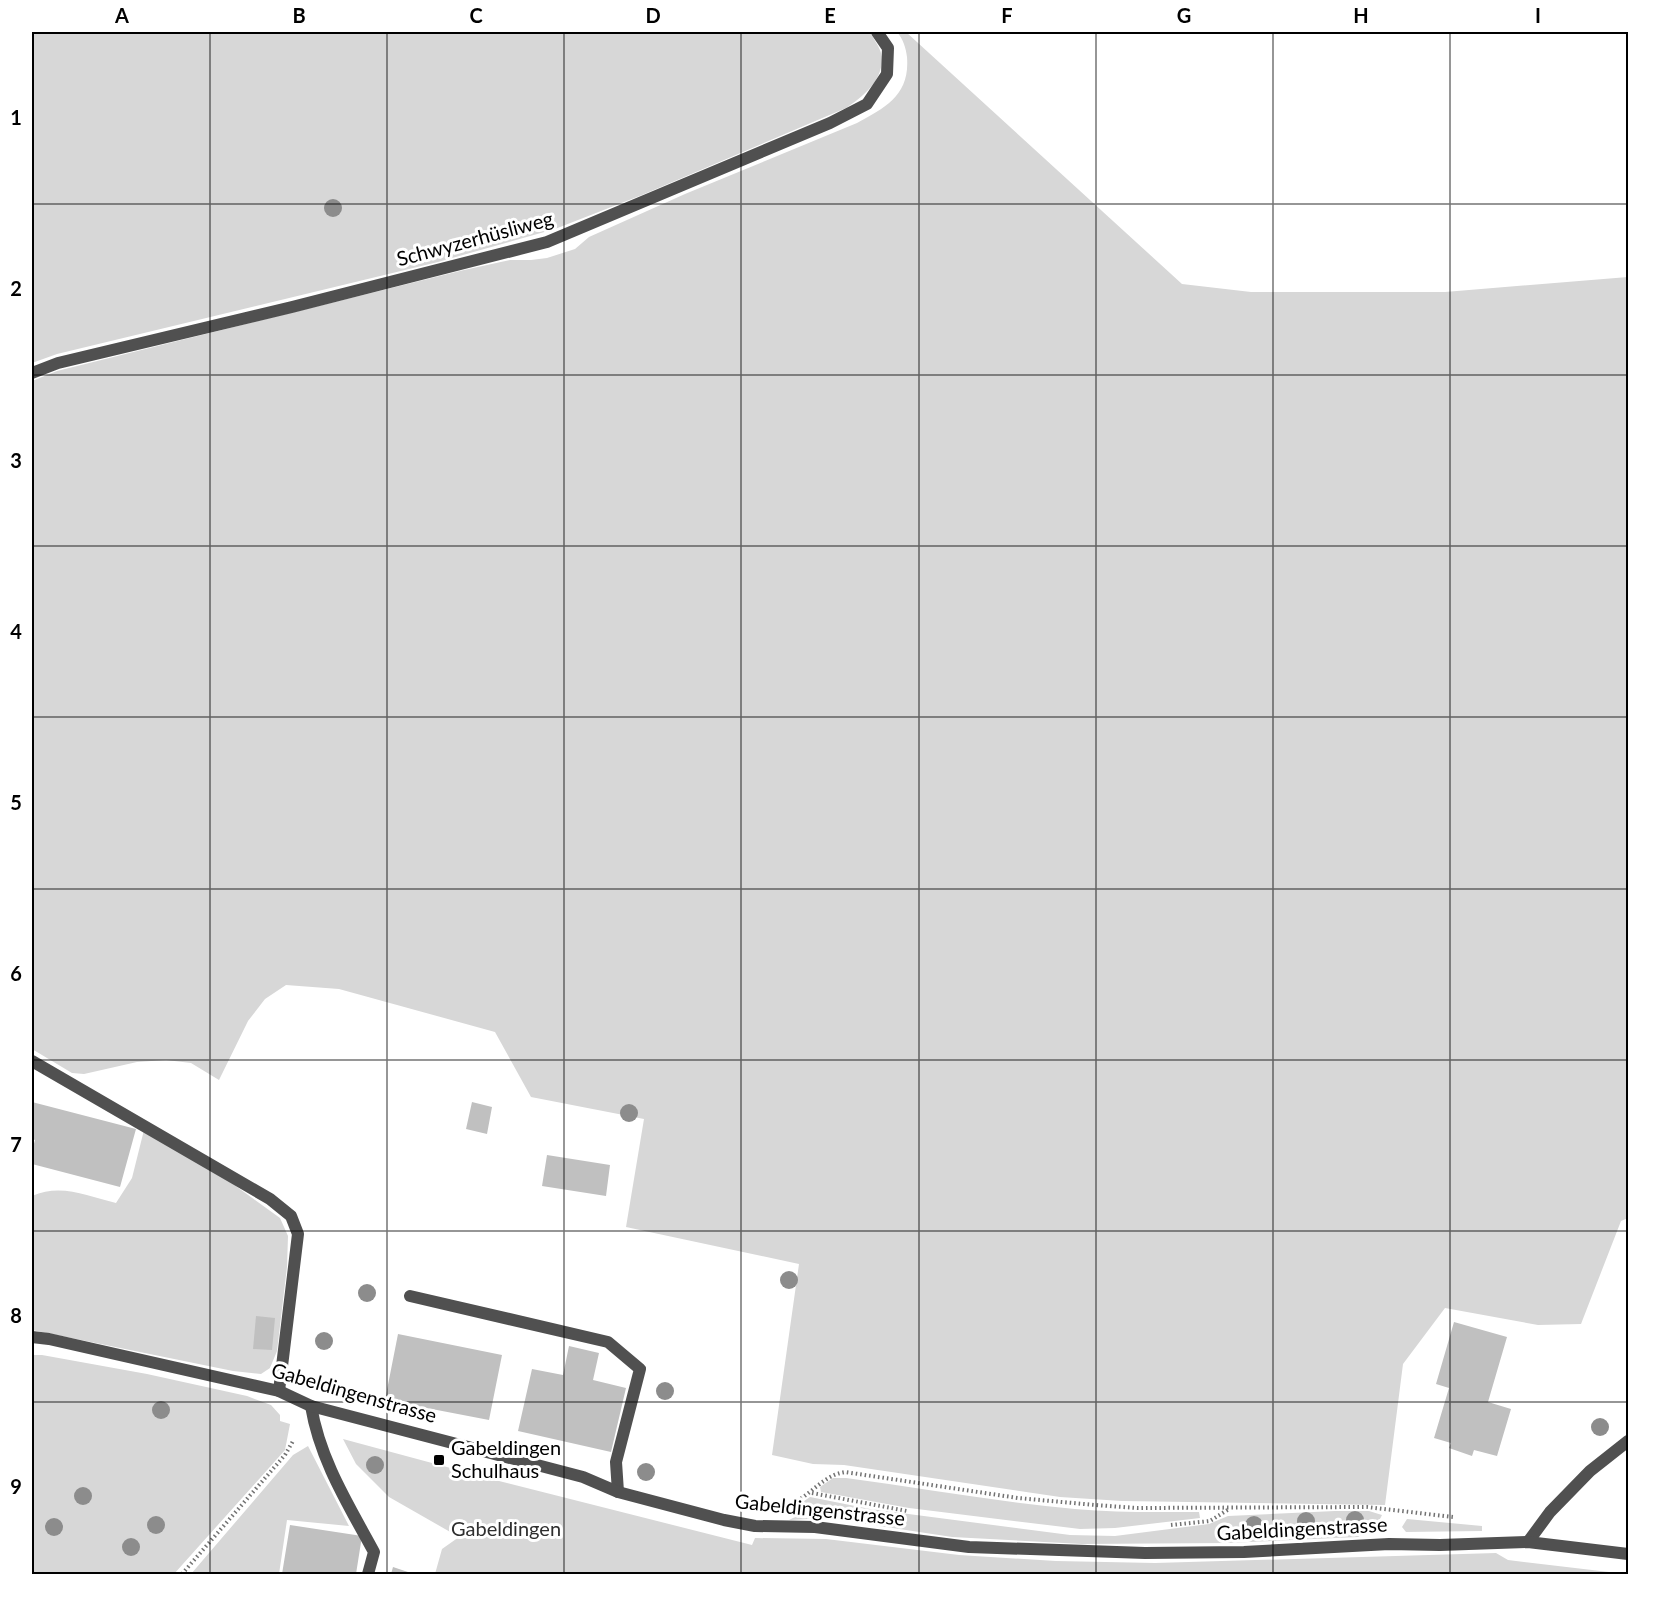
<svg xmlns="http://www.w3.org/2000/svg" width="1660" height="1606" viewBox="0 0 1660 1606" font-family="Lato,sans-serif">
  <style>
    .green { fill: #d7d7d7 }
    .building { fill: #c0c0c0 }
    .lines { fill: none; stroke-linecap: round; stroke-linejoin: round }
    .path { stroke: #727272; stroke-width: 4; stroke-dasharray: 1.5 3; stroke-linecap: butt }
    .lane { stroke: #505050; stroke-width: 12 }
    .street { stroke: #505050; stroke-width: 12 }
    .tree { fill: #8c8c8c }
    .grid { fill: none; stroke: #000; stroke-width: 1.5; stroke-opacity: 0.55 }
    .poi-dot { fill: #000; stroke: #fff; stroke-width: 2 }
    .labels { text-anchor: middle; stroke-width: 6; stroke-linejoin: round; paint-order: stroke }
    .street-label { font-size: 20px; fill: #000; stroke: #fff }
    .poi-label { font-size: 20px; fill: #000; stroke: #fff; text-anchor: start }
    .park-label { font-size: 20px; fill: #2e2e2e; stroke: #fff }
    .neatline { fill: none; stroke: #000; stroke-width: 2 }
    .grid-label { font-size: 20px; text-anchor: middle; font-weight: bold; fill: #000 }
  </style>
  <rect width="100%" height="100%" fill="#fff"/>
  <!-- green -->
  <path class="green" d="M32,32H870C873,38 879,46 881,53C886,78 864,96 846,108L642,195L555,229L438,262L57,354L32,363Z
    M897,32H906L1182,284L1251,292H1445L1628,277V1218L1621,1221L1581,1324L1538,1325L1445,1308L1403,1364L1385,1505L1122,1501L1060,1497L844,1465L813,1464L772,1455L799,1264L626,1227L644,1119L531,1097L495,1032L339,989L286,985L265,999L248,1021L219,1080L191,1063L166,1060L137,1062L84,1074L72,1073L32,1049V381L57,371L464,270L510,260H531L547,258L575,249L589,237L685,194L857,123C886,107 910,95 907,57C906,48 903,39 897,32Z
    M144,1130L233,1184L280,1218L288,1236L287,1267L277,1351L270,1368L261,1374L233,1371L32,1330V1196C61,1183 87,1196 116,1203L132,1178Z
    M32,1355H42L147,1374L247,1396L271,1405L280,1415V1421L290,1424L285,1450L174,1574H32Z
    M343,1439L495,1480L752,1545L755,1538L826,1539L959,1555L1056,1561L1155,1563L1496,1553L1508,1560L1626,1574H435L442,1549L459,1537L389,1497L356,1464Z
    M308,1446L349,1526L287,1520L279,1574H191L293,1455Z
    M833,1478H846C922,1488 998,1502 1075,1509C1116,1513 1158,1512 1199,1512L1200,1518L1115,1528L1080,1529L909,1508L821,1492L820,1487Z
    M810,1497L870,1509L1070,1535L1115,1536L1209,1524L1228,1516L1335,1511H1369L1382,1515L1377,1525L1358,1537L1227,1543L1082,1544L952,1537L827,1518L789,1520L799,1515L788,1512Z
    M1407,1519L1482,1526V1531L1406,1532L1402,1527Z"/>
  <!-- building -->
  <path class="building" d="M32,1102L136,1129L120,1187L32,1164V1151L35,1140L32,1139Z
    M472,1102L492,1107L487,1134L466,1129Z
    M547,1155L610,1165L606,1196L542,1186Z
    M256,1316L275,1318L272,1350L253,1349Z
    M1454,1322L1507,1337L1488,1402L1511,1409L1497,1456L1474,1450L1472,1456L1449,1448L1451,1443L1434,1438L1449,1388L1436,1384Z
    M398,1334L502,1355L489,1420L385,1400Z
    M569,1346L599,1353L593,1380L626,1388L611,1452L518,1431L532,1369L563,1375Z
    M290,1525L362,1536L356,1574H282Z
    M393,1567L414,1574H391Z"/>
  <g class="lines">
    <!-- path -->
    <path class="path" d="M812,1493L907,1511
      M797,1501C814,1491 825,1475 845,1472L1018,1498L1095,1505L1137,1508L1367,1507L1453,1517
      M1171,1525L1210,1521L1229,1509
      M182,1574L285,1455L293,1441"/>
    <!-- lane -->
    <path class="lane" d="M32,1061L270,1199L291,1216L298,1234L279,1391
      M410,1296L608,1342L640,1369L616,1462L618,1492
      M311,1406C320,1460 348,1504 374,1552L368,1574
      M1528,1542L1550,1512L1590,1471L1628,1441"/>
    <!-- street -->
    <path class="street" d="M32,373L58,363L292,307L547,242L830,123L867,104L887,74L888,48L877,32
      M32,1337L49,1339L279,1391L311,1406L583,1477L618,1492L724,1520L755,1526L815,1527L969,1547L1145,1553L1244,1552L1389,1544L1440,1545L1528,1542L1628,1554"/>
  </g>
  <!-- trees -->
  <g class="tree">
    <circle cx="333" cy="208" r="9"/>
    <circle cx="629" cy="1113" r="9"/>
    <circle cx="789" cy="1280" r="9"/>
    <circle cx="367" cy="1293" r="9"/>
    <circle cx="324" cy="1341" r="9"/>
    <circle cx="665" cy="1391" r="9"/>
    <circle cx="161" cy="1410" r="9"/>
    <circle cx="1600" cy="1427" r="9"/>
    <circle cx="375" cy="1465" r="9"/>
    <circle cx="646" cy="1472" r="9"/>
    <circle cx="83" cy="1496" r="9"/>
    <circle cx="1355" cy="1520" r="9"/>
    <circle cx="1306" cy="1521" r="9"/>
    <circle cx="156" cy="1525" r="9"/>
    <circle cx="1254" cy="1525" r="9"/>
    <circle cx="54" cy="1527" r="9"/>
    <circle cx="131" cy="1547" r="9"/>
  </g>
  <!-- grid -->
  <path class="grid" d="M210,32V1574M387,32V1574M564,32V1574M741,32V1574M919,32V1574M1096,32V1574M1273,32V1574M1450,32V1574M32,204H1628M32,375H1628M32,546H1628M32,717H1628M32,889H1628M32,1060H1628M32,1231H1628M32,1402H1628"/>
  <!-- markers -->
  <rect class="poi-dot" x="433" y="1454" width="12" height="12" rx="3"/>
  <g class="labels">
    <!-- street labels -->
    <g class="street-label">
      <text transform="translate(475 239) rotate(-15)" y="7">Schwyzerhüsliweg</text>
      <text transform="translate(354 1393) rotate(16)" y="7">Gabeldingenstrasse</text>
      <text transform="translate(820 1510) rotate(6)" y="7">Gabeldingenstrasse</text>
      <text transform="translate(1302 1529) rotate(-3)" y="7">Gabeldingenstrasse</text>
    </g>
    <!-- poi labels -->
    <g class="poi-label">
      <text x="451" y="1455">Gabeldingen<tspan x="451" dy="23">Schulhaus</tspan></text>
    </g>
    <!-- park labels -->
    <g class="park-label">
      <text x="506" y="1536">Gabeldingen</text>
    </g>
  </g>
  <!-- border -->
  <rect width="1660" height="1606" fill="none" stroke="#ffffff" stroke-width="66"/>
  <rect x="33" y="33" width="1594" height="1540" class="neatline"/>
  <g class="grid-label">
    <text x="122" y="23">A</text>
    <text x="299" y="23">B</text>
    <text x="476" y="23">C</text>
    <text x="653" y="23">D</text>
    <text x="830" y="23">E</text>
    <text x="1007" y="23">F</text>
    <text x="1184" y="23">G</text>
    <text x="1361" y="23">H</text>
    <text x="1538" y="23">I</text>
    <text x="16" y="125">1</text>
    <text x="16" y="296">2</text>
    <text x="16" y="468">3</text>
    <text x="16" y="639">4</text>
    <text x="16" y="810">5</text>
    <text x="16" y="981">6</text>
    <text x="16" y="1152">7</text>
    <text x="16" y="1323">8</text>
    <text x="16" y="1494">9</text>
  </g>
</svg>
